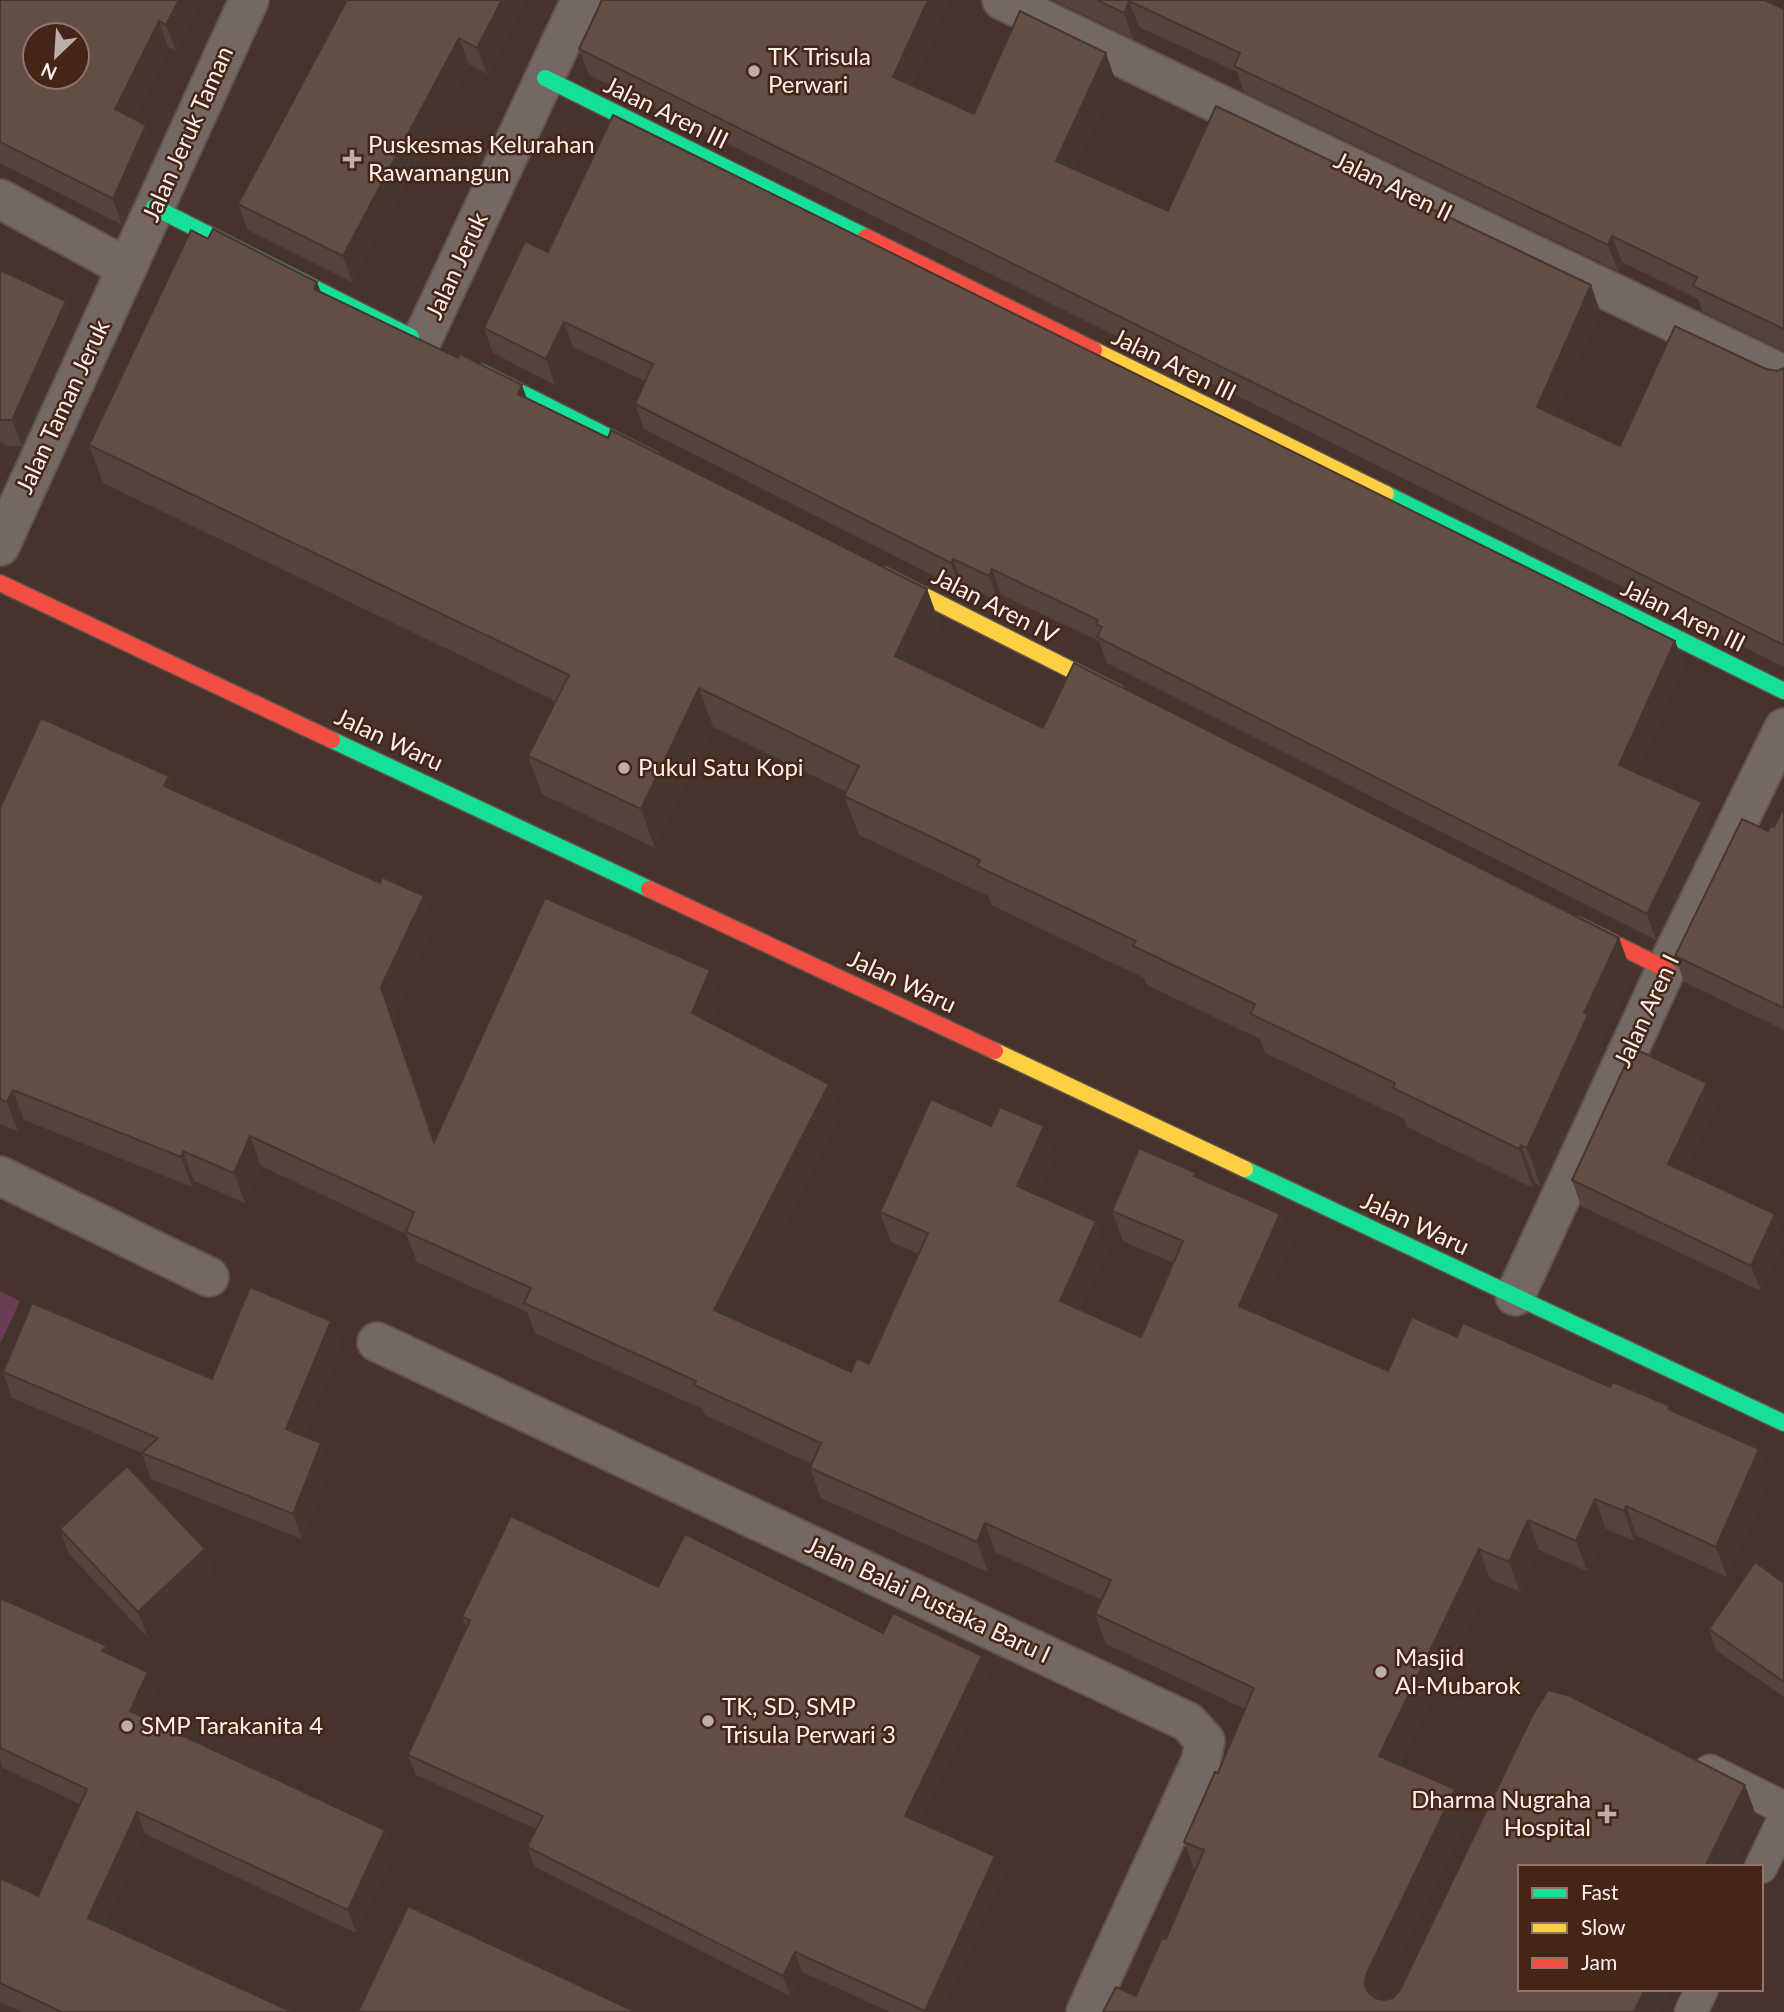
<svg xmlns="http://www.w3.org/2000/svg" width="1784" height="2012" viewBox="0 0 1784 2012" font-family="Lato,sans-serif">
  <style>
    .green { fill: #693e55 }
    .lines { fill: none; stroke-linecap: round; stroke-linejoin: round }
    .lane-casing { stroke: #60534c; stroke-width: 35 }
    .street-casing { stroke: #60534c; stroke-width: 42 }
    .fast-casing { stroke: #60534c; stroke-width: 19 }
    .slow-casing { stroke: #60534c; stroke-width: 19 }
    .jam-casing { stroke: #60534c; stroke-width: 19 }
    .lane { stroke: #756862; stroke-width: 32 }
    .street { stroke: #756862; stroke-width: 38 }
    .fast { stroke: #16e098; stroke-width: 16 }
    .slow { stroke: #ffcf43; stroke-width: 16 }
    .jam { stroke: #f24e42; stroke-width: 16 }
    .wall { fill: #54433b }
    .shaded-wall { fill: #453730 }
    .building { fill: #624e45; stroke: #453730; stroke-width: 2; fill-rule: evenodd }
    .poi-dot { fill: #bcaea8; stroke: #442518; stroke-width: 2.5 }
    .labels { text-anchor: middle; stroke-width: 5; stroke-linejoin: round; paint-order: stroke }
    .poi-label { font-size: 24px; fill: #fcf0ea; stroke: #442518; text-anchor: start }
    .street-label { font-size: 24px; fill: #fcf0ea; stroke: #442518 }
  </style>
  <rect width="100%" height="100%" fill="#46342c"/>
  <!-- green -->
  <path class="green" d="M0,1291L20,1301L0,1344Z"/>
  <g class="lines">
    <defs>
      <path id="lane" d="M1710,1771L1784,1808
        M1761,1867L1784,1819
        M1691,2012L1702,1989"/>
      <path id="street" d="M1002,0L1784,375
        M0,199L127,268
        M421,342L581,0
        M0,546L249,0
        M0,1176L209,1277
        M1515,1296L1666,969L1784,728
        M377,1342L1188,1722L1205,1741L1201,1761L1086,2012"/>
      <path id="fast" d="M545,78L866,237
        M154,207L411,337
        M480,372L654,460
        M1386,494L1784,691
        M332,740L649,889
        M1245,1169L1784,1423"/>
      <path id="slow" d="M1094,350L1386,494
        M883,575L1117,693
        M995,1051L1245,1169"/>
      <path id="jam" d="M866,237L1094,350
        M0,583L332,740
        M649,889L995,1051
        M1577,925L1666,969"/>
    </defs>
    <!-- lane casing -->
    <use href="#lane" class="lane-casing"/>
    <!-- street casing -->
    <use href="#street" class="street-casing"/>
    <!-- fast casing -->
    <use href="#fast" class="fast-casing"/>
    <!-- slow casing -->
    <use href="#slow" class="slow-casing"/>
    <!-- jam casing -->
    <use href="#jam" class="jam-casing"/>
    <!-- lane -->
    <use href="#lane" class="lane"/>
    <!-- street -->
    <use href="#street" class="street"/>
    <!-- fast -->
    <use href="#fast" class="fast"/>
    <!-- slow -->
    <use href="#slow" class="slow"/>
    <!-- jam -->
    <use href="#jam" class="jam"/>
  </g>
  <!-- wall -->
  <path class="wall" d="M0,0H202L176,51L168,47L133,118L156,151L122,225L0,163Z
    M347,0H525L487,74L469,64L352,282L248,230L238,204Z
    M602,0H950L911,85L974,114L1115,79L1074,169L1168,211L1600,311L1554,415L1620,446L1766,369L1777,371L1784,368V667L589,75L579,49Z
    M1053,0H1764L1784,9V351L1703,312L1698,299L1622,262L1618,271L1244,92L1237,72L1139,27L1133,39Z
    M548,252L1675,641L1684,666L1636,773L1711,827L1656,940L1107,663L1099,641L1001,595L998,601L962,584L960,589L644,429L635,404L645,381L573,347L555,385L493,353L484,328Z
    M0,270L76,327L22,446H8L0,442Z
    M321,293L527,399L927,589L941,628L921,669L1043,728L1619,938L1633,977L1600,1047L1603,1054L1541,1187L1535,1183L1533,1188L1407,1127L1404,1119L1265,1053L1260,1039L1147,985L1144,978L991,905L988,896L859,835L844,796L846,792L713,727L655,848L542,794L528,756L555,701L103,483L89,445Z
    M169,776L174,791L434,926L392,1017L434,1141L721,1000L711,1023L829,1084L840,1114L735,1320L851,1372L869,1364L918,1254L891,1242L880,1212L1055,1156L1037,1195L1107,1250L1080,1310L1141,1337L1173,1263L1123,1241L1112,1211L1198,1177L1280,1214L1291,1244L1259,1315L1388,1371L1457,1337L1610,1387L1671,1411L1770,1479L1727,1577L1637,1536L1634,1541L1606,1529L1587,1571L1539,1550L1520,1592L1490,1579L1400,1765L1466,1819L1380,1999L1384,2000L1393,1998L1756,1815L1660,2012H1103L1136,1996L1166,1939L1195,1872L1184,1842L1218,1773L1245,1709L1106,1644L1095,1614L1102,1600L996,1553L988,1572L821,1498L810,1468L812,1464L705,1415L702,1409L535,1333L527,1312L417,1262L406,1234L261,1166L245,1203L194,1181L192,1187L24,1120L18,1132L0,1124V808Z
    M1784,807V1030L1684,982L1675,956L1768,831L1774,827Z
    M1707,1083L1716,1109L1685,1172L1775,1214L1784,1238V1241L1761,1291L1581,1206L1572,1180Z
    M331,1321L341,1347L303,1436L330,1468L302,1539L151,1479L142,1453L12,1398L3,1372L212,1379Z
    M60,1529L205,1549L214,1575L148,1638L69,1554Z
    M1784,1583V1697L1716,1650L1709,1629Z
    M658,1587L883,1633L989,1676L919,1822L995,1856L1002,1876L941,2012H890L802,1972L790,1996L535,1867L527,1847L536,1829L416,1775L408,1755L466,1628L462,1617Z
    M0,1598L107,1646L110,1655L148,1672L156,1695L145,1718L394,1852L356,1933L145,1834L103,1925L292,2012H22L0,2002V1878L38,1896L80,1804L3,1768L0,1776Z"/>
  <!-- shaded-wall -->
  <path class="shaded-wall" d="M179,0H202L176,51L166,25Z
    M502,0H525L487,74L477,48Z
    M928,0H950L903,103L893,77Z
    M1129,1L1139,27L1133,39L1124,13Z
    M159,21L168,47L124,135L115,109Z
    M459,38L469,64L352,282L343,256Z
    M1106,53L1115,79L1066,187L1056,161Z
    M146,125L156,151L122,225L113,199Z
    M1612,236L1622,262L1618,271L1608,245Z
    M317,282L332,321L314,289Z
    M1591,285L1600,311L1546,433L1537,407Z
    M66,301L76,327L22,446L12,420Z
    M564,322L573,347L555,385L546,359Z
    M522,385L536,424L518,394Z
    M953,559L962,584L960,589L951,563Z
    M992,569L1001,595L998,601L989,576Z
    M927,589L941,628L909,695L895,656Z
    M1675,641L1684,666L1628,790L1619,765Z
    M699,688L713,727L655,848L641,809Z
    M169,776L179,806L164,786Z
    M1702,802L1711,827L1656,940L1647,914Z
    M424,896L434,926L392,1017L445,1172L381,987Z
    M1619,938L1633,977L1600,1047L1603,1054L1541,1187L1527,1148L1584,1013Z
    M710,970L721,1000L703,1043L692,1013Z
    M1707,1083L1716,1109L1677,1190L1668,1164Z
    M829,1084L840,1114L725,1340L714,1310Z
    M13,1090L24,1120L18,1132L7,1102Z
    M1044,1126L1055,1156L1028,1216L1017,1186Z
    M250,1136L261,1166L245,1203L234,1173Z
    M1521,1145L1535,1183L1533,1188L1519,1149Z
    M183,1151L194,1181L192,1187L181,1157Z
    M1280,1214L1291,1244L1250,1336L1239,1306Z
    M1775,1214L1784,1238V1241L1761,1291L1751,1266Z
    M1096,1221L1107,1250L1071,1331L1060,1301Z
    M331,1321L341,1347L295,1455L286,1429Z
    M321,1443L330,1468L302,1539L293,1514Z
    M1759,1449L1770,1479L1727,1577L1716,1547Z
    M1595,1499L1606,1529L1587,1571L1576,1541Z
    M1626,1506L1637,1536L1634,1541L1624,1511Z
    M1528,1520L1539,1550L1520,1592L1509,1562Z
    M985,1523L996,1553L988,1572L977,1542Z
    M205,1549L214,1575L148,1638L138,1612Z
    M1479,1549L1490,1579L1390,1786L1379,1756Z
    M107,1646L115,1668L102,1651Z
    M982,1656L989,1676L913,1836L905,1816Z
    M148,1672L156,1695L138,1733L130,1711Z
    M0,1759L3,1768L0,1776Z
    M1745,1785L1756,1815L1731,1867H1705Z
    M1455,1789L1466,1819L1377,2005L1376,2012L1365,1984L1366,1975Z
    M137,1812L145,1834L96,1940L88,1918Z
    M385,1830L394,1852L356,1933L348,1910Z
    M995,1856L1002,1876L941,2012H925Z
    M795,1952L802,1972L790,1996L783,1976Z
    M1645,1989H1671L1660,2012H1634Z"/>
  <!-- building -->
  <path class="building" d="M0,0H179L166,25L159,21L115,109L146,125L113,199L0,142ZM35,35H77V77H35Z
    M347,0H502L477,48L459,38L343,256L238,204Z
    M602,0H928L893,77L974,114L1020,11L1106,53L1056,161L1168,211L1216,106L1591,285L1537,407L1620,446L1675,326L1766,369L1777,371L1784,368V645L579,49Z
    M1097,0H1764L1784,9V329L1693,286L1697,277L1612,236L1608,245L1234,66L1240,53L1129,1L1124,13Z
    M613,115L1675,641L1619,765L1702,802L1647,914L1097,637L1102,627L1096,624L1098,620L992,569L989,576L953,559L951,563L635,404L653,364L564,322L546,359L484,328L525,241L548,252Z
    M213,229L317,282L314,289L458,358L460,354L522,385L518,394L608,438L611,430L927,589L895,656L1043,728L1074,663L1619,938L1584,1013L1588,1015L1527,1148L1521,1145L1519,1149L1393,1088L1395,1083L1251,1014L1255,1004L1133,946L1136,941L977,866L980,860L844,796L859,766L699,688L641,809L528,756L569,675L89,445L191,230L208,239Z
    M0,270L66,301L12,420H0Z
    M41,718L169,776L164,786L380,883L382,877L424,896L381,987L434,1142L545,898L710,970L692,1013L829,1084L714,1310L851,1372L857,1358L869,1364L928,1233L880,1212L931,1099L991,1126L1000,1107L1044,1126L1017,1186L1096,1221L1060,1301L1141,1337L1183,1241L1112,1211L1139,1148L1196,1173L1194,1176L1280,1214L1239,1306L1388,1371L1412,1317L1457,1337L1463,1323L1610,1387L1613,1382L1670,1406L1668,1409L1759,1449L1716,1547L1626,1506L1624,1511L1595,1499L1576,1541L1528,1520L1509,1562L1479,1549L1379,1756L1455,1789L1366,1975L1365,1984L1368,1992L1375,1998L1384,2000L1393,1998L1400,1990L1533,1714L1548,1690L1570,1696L1745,1785L1705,1867H1520V1989H1645L1634,2012H1103L1116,1987L1136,1996L1162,1938L1166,1939L1204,1850L1184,1842L1215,1772L1218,1773L1254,1688L1095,1614L1111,1580L985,1523L977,1542L810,1468L821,1443L694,1385L696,1381L524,1303L531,1288L406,1232L414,1212L250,1136L234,1173L183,1151L181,1157L13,1090L7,1102L0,1099V808Z
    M1784,807V1008L1675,956L1742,819L1768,831L1771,826L1774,827Z
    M1633,1048L1707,1083L1668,1164L1775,1214L1751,1266L1572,1180Z
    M250,1287L331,1321L286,1429L321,1443L293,1514L142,1453L158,1438L3,1372L32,1303L212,1379Z
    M127,1466L205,1549L138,1612L60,1529Z
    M511,1516L658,1587L685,1534L883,1633L893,1613L982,1656L905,1816L995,1856L925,2011L795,1952L783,1976L527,1847L543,1816L408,1755L470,1620L462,1617Z
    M1755,1562L1784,1583V1682L1709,1629Z
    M0,1598L107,1646L102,1651L148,1672L130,1711L385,1830L348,1910L137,1812L88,1918L292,2012H62L0,1983V1878L38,1896L87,1789L0,1748Z
    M408,1906L636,2012H358Z"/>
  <!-- markers -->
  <g class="poi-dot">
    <circle cx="754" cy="71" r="7"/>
    <path d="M348.5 148.5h7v7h7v7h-7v7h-7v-7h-7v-7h7z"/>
    <circle cx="624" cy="768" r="7"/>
    <circle cx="1381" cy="1672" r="7"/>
    <circle cx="708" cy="1721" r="7"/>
    <circle cx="127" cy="1726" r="7"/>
    <path d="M1603.5 1803.5h7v7h7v7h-7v7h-7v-7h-7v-7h7z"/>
  </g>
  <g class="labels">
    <!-- poi labels -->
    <g class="poi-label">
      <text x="768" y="65">TK Trisula<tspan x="768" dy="28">Perwari</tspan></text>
      <text x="368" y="153">Puskesmas Kelurahan<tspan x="368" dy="28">Rawamangun</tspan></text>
      <text x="638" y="776">Pukul Satu Kopi</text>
      <text x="1395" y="1666">Masjid<tspan x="1395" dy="28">Al-Mubarok</tspan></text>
      <text x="722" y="1715">TK, SD, SMP<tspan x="722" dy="28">Trisula Perwari 3</tspan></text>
      <text x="141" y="1734">SMP Tarakanita 4</text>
      <text x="1591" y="1808" text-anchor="end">Dharma Nugraha<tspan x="1591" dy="28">Hospital</tspan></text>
    </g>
    <!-- street labels -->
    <g class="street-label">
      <text transform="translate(666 113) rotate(26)" y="8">Jalan Aren III</text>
      <text transform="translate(188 134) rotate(-66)" y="8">Jalan Jeruk Taman</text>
      <text transform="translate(1393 187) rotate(26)" y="8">Jalan Aren II</text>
      <text transform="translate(457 266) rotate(-65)" y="8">Jalan Jeruk</text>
      <text transform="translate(1174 365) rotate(26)" y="8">Jalan Aren III</text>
      <text transform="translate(63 407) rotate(-65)" y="8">Jalan Taman Jeruk</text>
      <text transform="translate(995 606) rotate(27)" y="8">Jalan Aren IV</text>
      <text transform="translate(1683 616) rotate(26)" y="8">Jalan Aren III</text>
      <text transform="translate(389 740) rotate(25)" y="8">Jalan Waru</text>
      <text transform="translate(902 982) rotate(25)" y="8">Jalan Waru</text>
      <text transform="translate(1647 1011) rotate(-65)" y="8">Jalan Aren I</text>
      <text transform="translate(1415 1224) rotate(25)" y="8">Jalan Waru</text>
      <text transform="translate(928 1600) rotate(25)" y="8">Jalan Balai Pustaka Baru I</text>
    </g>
  </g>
  <!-- legend -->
  <rect x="1518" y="1865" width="245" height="126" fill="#442518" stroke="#8e766c" stroke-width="2"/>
  <rect x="1532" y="1888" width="35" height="10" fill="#16e098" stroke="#8e766c" stroke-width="2"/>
  <text x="1581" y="1900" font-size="21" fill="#fcf0ea">Fast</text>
  <rect x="1532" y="1923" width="35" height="10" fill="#ffcf43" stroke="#8e766c" stroke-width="2"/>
  <text x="1581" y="1935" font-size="21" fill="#fcf0ea">Slow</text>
  <rect x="1532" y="1958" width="35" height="10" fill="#f24e42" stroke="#8e766c" stroke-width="2"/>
  <text x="1581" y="1970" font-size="21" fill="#fcf0ea">Jam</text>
  <!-- north arrow -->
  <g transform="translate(56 56) rotate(205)"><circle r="33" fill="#442518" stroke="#8e766c" stroke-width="2"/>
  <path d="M0-5L12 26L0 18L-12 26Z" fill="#bcaea8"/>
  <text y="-10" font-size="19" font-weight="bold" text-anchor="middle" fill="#fcf0ea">N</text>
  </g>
</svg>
